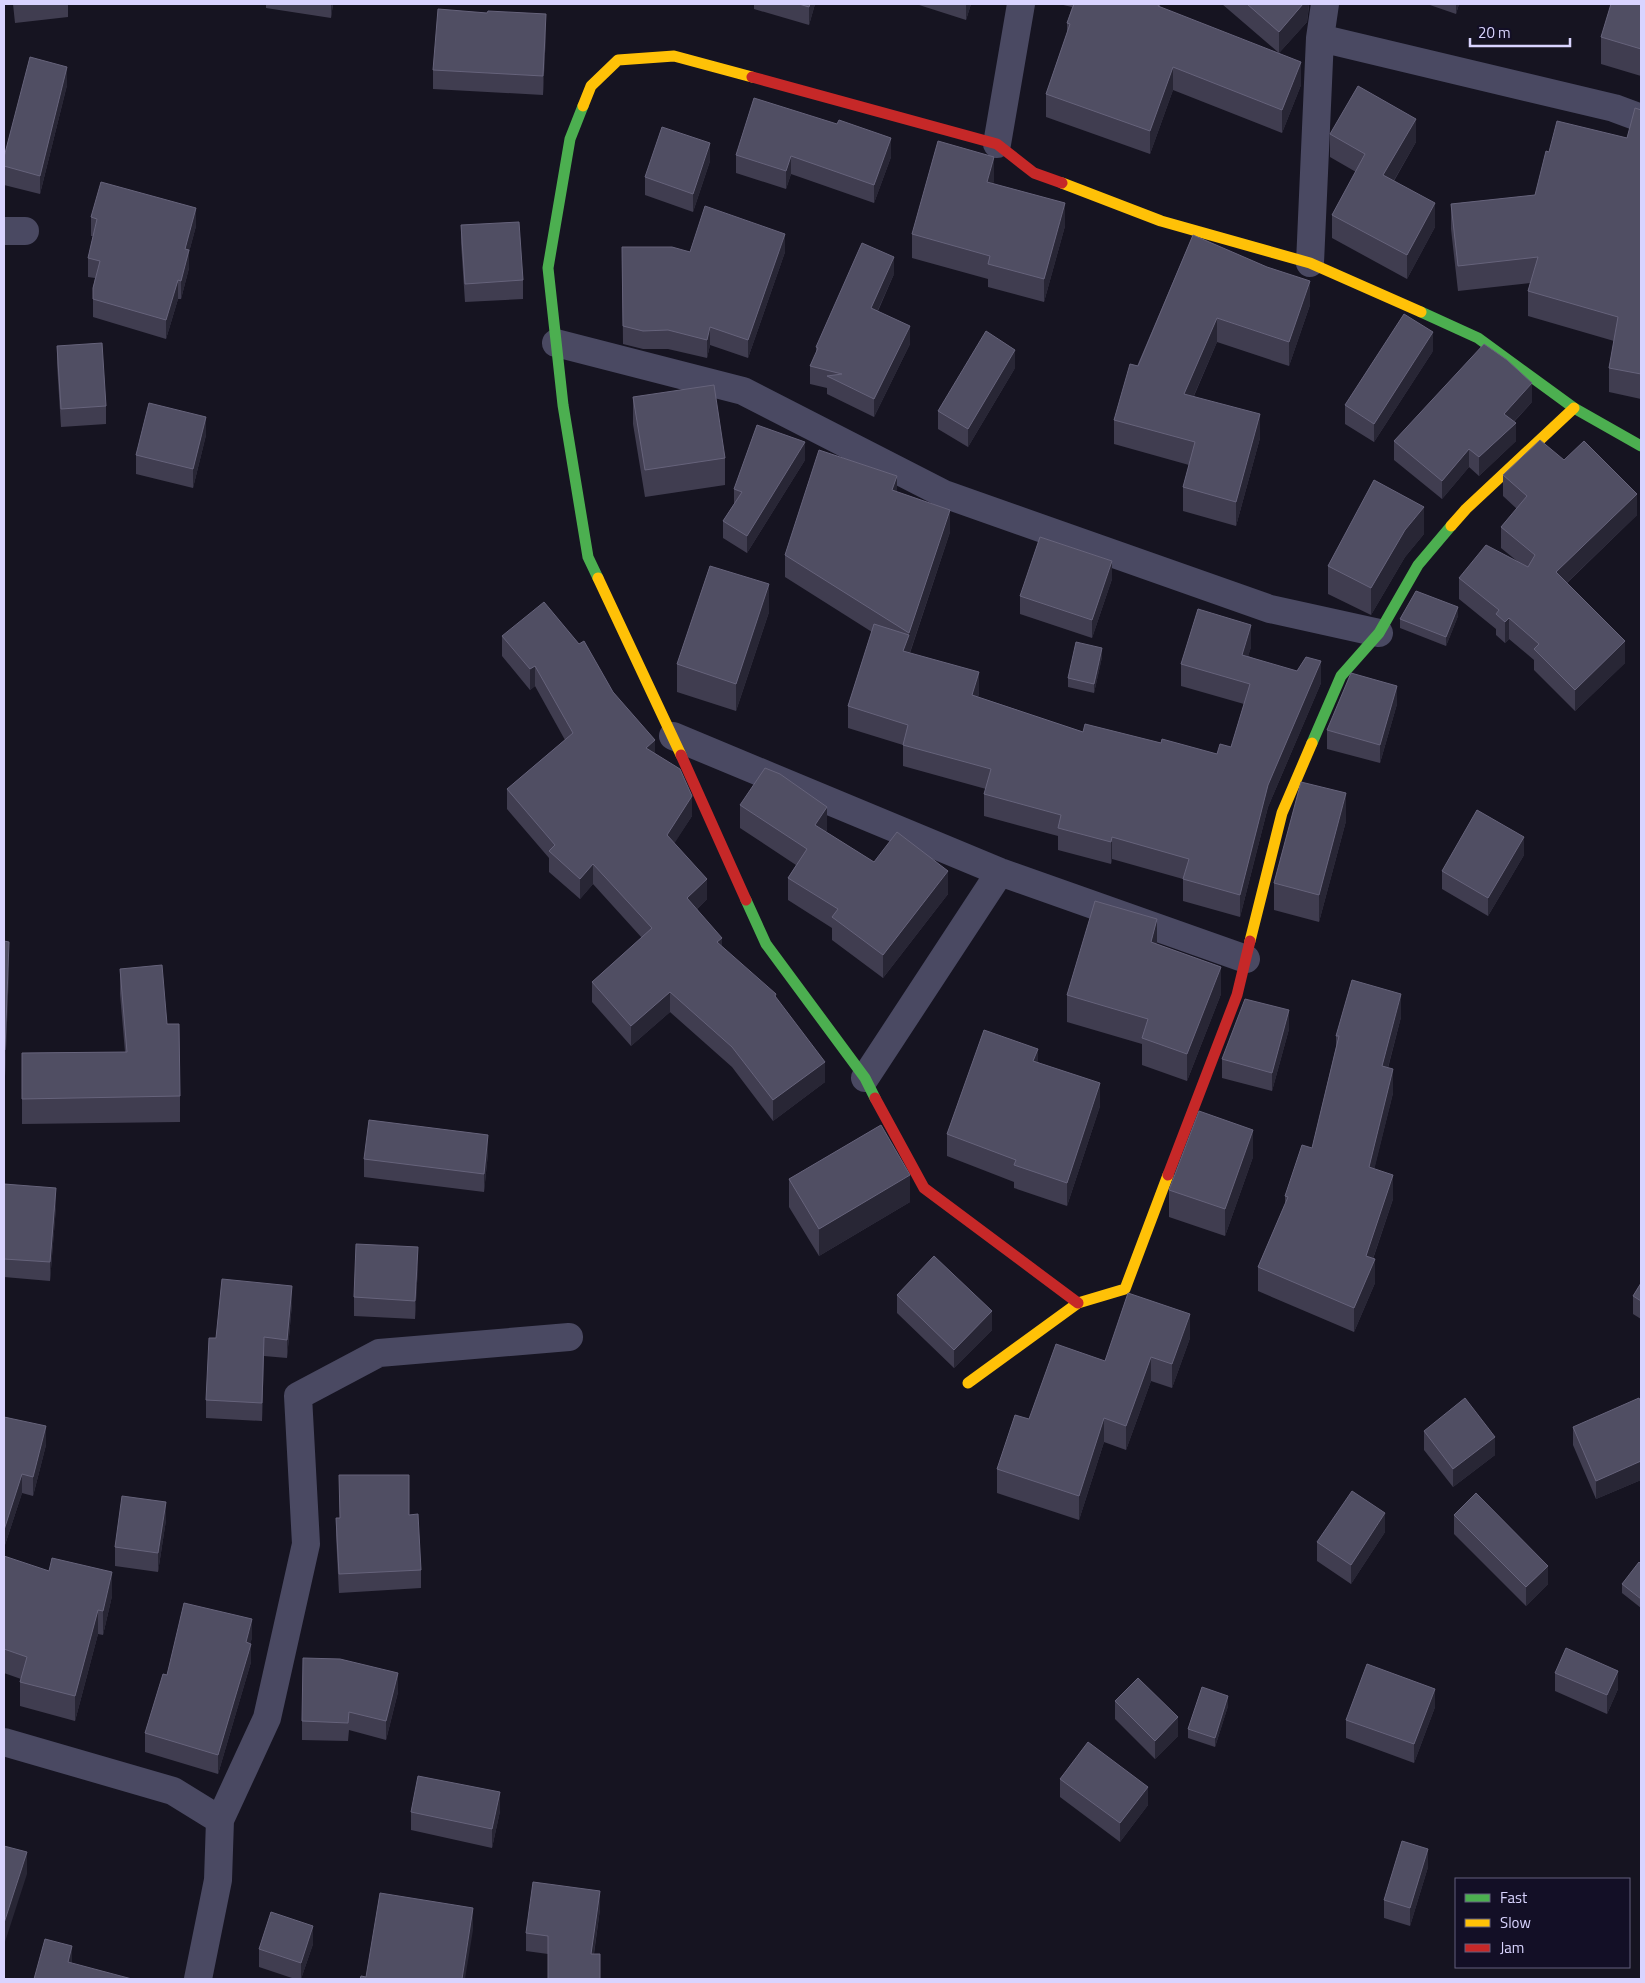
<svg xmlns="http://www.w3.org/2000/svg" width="1645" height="1983" viewBox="0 0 1645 1983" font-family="'Titillium Web',sans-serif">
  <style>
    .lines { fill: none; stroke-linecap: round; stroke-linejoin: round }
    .street { stroke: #4a4962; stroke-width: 28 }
    .fast { stroke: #4caf50; stroke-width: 11 }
    .slow { stroke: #ffc107; stroke-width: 11 }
    .jam { stroke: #c62828; stroke-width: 11 }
    .wall { fill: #403d50 }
    .shaded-wall { fill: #282635 }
    .building { fill: #504e63; stroke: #66637b }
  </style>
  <rect width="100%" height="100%" fill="#161421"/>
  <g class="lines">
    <!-- street -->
    <path class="street" d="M1320,38L1614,108L1641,118
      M997,144L1021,4
      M4,231H25
      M1310,263L1320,38L1325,4
      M556,343L743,391L944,494L1270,609L1379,633
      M673,736L1000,872L1246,959
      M865,1078L1000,872
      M4,1742L173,1791L220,1820L218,1880L198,1979
      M220,1820L267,1718L306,1544L298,1396L379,1353L569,1337"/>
    <!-- fast -->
    <path class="fast" d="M583,106L570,139L548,268L563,405L588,557L598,578
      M1421,312L1478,338L1574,408L1641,446
      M1312,743L1341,676L1379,633L1418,565L1451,526
      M746,900L766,944L865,1078L875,1098"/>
    <!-- slow -->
    <path class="slow" d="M583,106L591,86L618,60L674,56L752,77
      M1062,183L1161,221L1310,263L1421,312
      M1451,526L1466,509L1574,408
      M598,578L681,755
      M1250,941L1282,813L1312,743
      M968,1383L1078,1303L1125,1289L1168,1175"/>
    <!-- jam -->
    <path class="jam" d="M752,77L997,144L1034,173L1062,183
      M681,755L746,900
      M875,1098L924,1188L1078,1303
      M1168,1175L1237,995L1250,941"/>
  </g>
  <!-- wall -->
  <path class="wall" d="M13,4H68V17L15,23Z
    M266,4H333L331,18L266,8Z
    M754,4H815L809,25L754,9Z
    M916,4H971L966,20Z
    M1059,4H1160V7L1301,85L1282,133L1173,90L1150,154L1046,117V94L1067,33V23L1072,7Z
    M1222,4H1309V7L1307,22L1279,53Z
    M1427,4H1459L1456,14Z
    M1641,4V76L1601,64V37Z
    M546,33L543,95L433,89V70Z
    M67,85L40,194L4,185V157Z
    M1641,110V399L1609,392V368L1614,341L1528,316V291L1530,283L1458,291L1451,229V204L1535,195L1549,152L1627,138Z
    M1330,134L1416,142L1394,181L1435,227L1407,279L1332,238V215L1356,172L1330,157Z
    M736,155L891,157L874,203L791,174L786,189L736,173Z
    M710,161L693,212L645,195V177Z
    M994,180L993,183L1065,226L1044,302L988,287V279L912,258V234Z
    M91,217L196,226L189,252V268L181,299H178L166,339L93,317V288L95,278L88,277V258L93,236H91Z
    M461,225L523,280V299L465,302L461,243Z
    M1193,235L1310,305L1289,366L1217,342L1194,396L1260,438L1236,526L1183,511V487L1189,465L1114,444V420Z
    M622,247L690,252H785L748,358L710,345L707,358L668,349H643L623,344Z
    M894,274L878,311L910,344L874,417L827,394V388L810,384V366L816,353V347Z
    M57,346L106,406V424L61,427L57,364Z
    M1433,351L1374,442L1345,424V405Z
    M1015,368L968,447L938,429V411Z
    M633,397L725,458V485L645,497L633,424Z
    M1532,402L1514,422L1516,441L1479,476L1469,467L1442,499L1394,460V441Z
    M206,435L193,488L136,474V455Z
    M805,460L747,553L723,538V521L734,504V489Z
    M1564,460L1637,515L1567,583L1625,663L1575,711L1534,670V660L1509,639L1505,643L1496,635V629L1459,599V578L1517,561L1501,548V527L1517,509L1503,496V475Z
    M897,492L950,532L910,653L979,693L978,697L1083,732L1161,743L1217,754L1231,747L1244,704L1181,686V664L1251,647L1248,656L1321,683L1268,807L1240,917L1183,901V879L1112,859L1111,864L1058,850V836L984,816V794L986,789L903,766V745L848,728V706L872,632L785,577V555Z
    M1424,534L1405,557L1371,615L1328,594V566Z
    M1112,579L1092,638L1020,614V596Z
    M769,612L736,711L677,692V664Z
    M1458,616L1446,646L1400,628V619Z
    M502,636L613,692L655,753L692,816L674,843L707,899L697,909L722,947L776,999L825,1082L773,1121L732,1067L670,1012L631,1046L592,1002V982L642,938L593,884L580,899L549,872V858L507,809V789L565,740L535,686L530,690L502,656Z
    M1102,657L1094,693L1068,687V678Z
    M1397,704L1380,763L1327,749V730Z
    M740,805L827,829L826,832L874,862L948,894L883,978L832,940V928L788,900V878L796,865L740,828Z
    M1346,821L1319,922L1274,910V883Z
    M1524,855L1488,916L1442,889V871Z
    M4,941L9,969L5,1077H4Z
    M1157,945L1221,994L1187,1081L1142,1065V1044L1067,1022V995Z
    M120,969L180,1096V1122L22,1124V1053L125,1052L120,994Z
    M1401,1017L1388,1068L1393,1093L1374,1169L1393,1199L1373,1259L1375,1283L1354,1332L1258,1291V1267L1285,1204V1196L1312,1148L1336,1047V1036Z
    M1289,1029L1272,1091L1222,1078V1059Z
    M1038,1062L1100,1106L1067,1206L1014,1188V1182L947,1156V1134Z
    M488,1153L484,1192L364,1177V1159Z
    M1253,1157L1225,1236L1169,1217V1190Z
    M789,1179L910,1202L819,1256L789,1207Z
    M4,1184L56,1207L50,1281L4,1277Z
    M418,1266L415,1319L354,1316V1297Z
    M1641,1283V1319L1633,1314V1296Z
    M897,1295L992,1330L954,1368L897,1313Z
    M292,1304L287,1358L264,1356L262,1421L206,1418V1400Z
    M1190,1338L1172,1388L1151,1381L1126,1450L1104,1442L1079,1520L997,1493V1469L1105,1361Z
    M1641,1402V1480L1596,1499L1573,1445V1427Z
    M4,1417L46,1445L33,1496L22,1493L4,1548Z
    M1424,1431L1495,1455L1453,1487L1424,1450Z
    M409,1515L421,1570V1588L339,1593L336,1536V1518Z
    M1454,1515L1548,1584L1526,1606L1454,1534Z
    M166,1520L158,1572L115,1566V1547Z
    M1385,1532L1351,1584L1317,1561V1542Z
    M4,1556L112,1596L103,1635L98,1634L75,1721L20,1706V1682L21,1679L4,1673Z
    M1641,1564V1608L1622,1593V1584Z
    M252,1638L250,1643L251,1662L218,1774L145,1752V1733L167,1675Z
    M1555,1673L1618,1689L1607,1714L1555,1691Z
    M398,1692L386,1740L349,1730L348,1741L302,1740V1721Z
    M1115,1701L1178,1736L1155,1759L1115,1719Z
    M1228,1706L1215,1747L1188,1738V1729Z
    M1435,1707L1414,1763L1346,1738V1720Z
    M1060,1779L1148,1805L1120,1842L1060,1797Z
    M500,1811L492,1848L411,1830V1812Z
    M1428,1867L1410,1926L1384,1918V1900Z
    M600,1909L594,1954H548L526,1951V1933Z
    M313,1944L301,1979H295L259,1967V1949Z"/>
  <!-- shaded-wall -->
  <path class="shaded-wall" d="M331,4H333L331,18Z
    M810,4H815L809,25V7Z
    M966,4H971L966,20Z
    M1303,4H1309L1307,22L1279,53V32Z
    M1456,4H1459L1456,14Z
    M546,14V33L543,95V76Z
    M1301,62V85L1282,133V110Z
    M67,67V85L40,194V176Z
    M1173,67V90L1150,154V131Z
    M1416,119V142L1383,199V175Z
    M891,138V157L874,203V185Z
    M710,143V161L693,212V194Z
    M791,156V174L786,189V171Z
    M994,157V180L987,205V182Z
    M1065,203V226L1044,302V279Z
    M1435,203V227L1407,279V255Z
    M196,208V226L189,252V268L181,299V281L185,249Z
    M785,234V252L748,358V340Z
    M894,257V274L871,325V308Z
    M178,280V299L166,339V320Z
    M1310,281V305L1289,366V342Z
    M1217,318V342L1184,418V394Z
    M910,326V344L874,417V399Z
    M710,327V345L707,358V340Z
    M1433,332V351L1374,442V424Z
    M1015,350V368L968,447V429Z
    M1532,383V402L1504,432V414Z
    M1260,414V438L1236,526V502Z
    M206,417V435L193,488V469Z
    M1516,423V441L1479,476V457Z
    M805,442V460L747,553V536Z
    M1469,449V467L1442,499V481Z
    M897,476V497L892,490Z
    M1637,494V515L1556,593V572Z
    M1424,507V534L1405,557L1371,615V588L1405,530Z
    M950,510V532L909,655V633Z
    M1112,561V579L1092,638V620Z
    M769,584V612L736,711V684Z
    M1458,607V616L1446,646V637Z
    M1509,618V639L1505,643V622Z
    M1251,625V647L1242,676V655Z
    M909,635V656L903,651Z
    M1625,641V663L1575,711V690Z
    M1102,648V657L1094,693V684Z
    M1321,661V683L1268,807L1240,917V895L1268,785Z
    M535,666V686L530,690V669Z
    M979,672V693L972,717V695Z
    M1397,686V704L1380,763V745Z
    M655,740V761L646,748Z
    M1346,793V821L1319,922V895Z
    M692,796V816L667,855V835Z
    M827,807V829L815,848V825Z
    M1112,837V859L1111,864V842Z
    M1524,837V855L1488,916V898Z
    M593,864V884L580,899V879Z
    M948,871V894L883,978V955Z
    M707,879V899L687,918V898Z
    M1157,919V946L1151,942Z
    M722,938V958L717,942Z
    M9,942V969L5,1077V1050Z
    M1221,967V994L1187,1081V1054Z
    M670,992V1012L631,1046V1026Z
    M1401,994V1017L1382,1090V1066Z
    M1289,1010V1029L1272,1091V1073Z
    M1038,1049V1071L1033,1061Z
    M825,1062V1082L773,1121V1100Z
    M1393,1069V1093L1369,1191V1167Z
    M1100,1083V1106L1067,1206V1183Z
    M1253,1130V1157L1225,1236V1209Z
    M488,1135V1153L484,1192V1174Z
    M910,1175V1202L819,1256V1229Z
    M1393,1175V1199L1366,1279V1256Z
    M56,1188V1207L50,1281V1262Z
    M418,1247V1266L415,1319V1301Z
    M1375,1259V1283L1354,1332V1308Z
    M292,1286V1304L287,1358V1340Z
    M992,1311V1330L954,1368V1350Z
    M1190,1314V1338L1172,1388V1364Z
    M264,1337V1356L262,1421V1403Z
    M1151,1357V1381L1126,1450V1426Z
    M1104,1418V1442L1079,1520V1496Z
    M46,1426V1445L33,1496V1477Z
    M1495,1437V1455L1453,1487V1469Z
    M1641,1461V1480L1596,1499V1481Z
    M22,1474V1493L4,1548V1530Z
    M166,1502V1520L158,1572V1553Z
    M1385,1513V1532L1351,1584V1565Z
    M1548,1566V1584L1526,1606V1587Z
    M112,1572V1596L103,1635V1611Z
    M98,1610V1634L75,1721V1696Z
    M252,1619V1638L246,1661V1642Z
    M251,1644V1662L218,1774V1755Z
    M1618,1671V1689L1607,1714V1695Z
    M398,1673V1692L386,1740V1721Z
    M1435,1689V1707L1414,1763V1744Z
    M1228,1696V1706L1215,1747V1738Z
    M1178,1717V1736L1155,1759V1741Z
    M1148,1787V1805L1120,1842V1823Z
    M500,1792V1811L492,1848V1829Z
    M1428,1849V1867L1410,1926V1908Z
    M27,1852V1874L4,1945V1923Z
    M600,1891V1909L591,1973V1954Z
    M473,1908V1930L465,1979H462Z
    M313,1926V1944L301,1979V1963Z
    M72,1946V1973L68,1962Z"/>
  <!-- building -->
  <path class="building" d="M799,4H810L809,7Z
    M1074,4H1159L1158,6L1301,62L1282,110L1173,67L1150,131L1046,94L1070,24L1067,23Z
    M1247,4H1303L1279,32Z
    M1611,4H1641V49L1601,37Z
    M438,9L487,13L488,11L546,14L543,76L433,70Z
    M30,57L67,67L40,176L4,166V157Z
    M1358,86L1416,119L1383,175L1435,203L1407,255L1332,215L1365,154L1330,134Z
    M754,98L837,124L839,120L891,138L874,185L791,156L786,171L736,155Z
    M1635,108L1641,110V374L1609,368L1618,317L1528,291L1538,257L1458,266L1451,204L1535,195L1546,151L1549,152L1557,121L1627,138Z
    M662,127L710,143L693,194L645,177Z
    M938,141L994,157L987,182L1065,203L1044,279L988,264L990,256L912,234Z
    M101,182L196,208L185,249L189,250L181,281L178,280L166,320L93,299V288L100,261L88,258L97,219L91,217Z
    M705,206L785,234L748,340L710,327L707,340L668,330L643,331L623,326L622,247H672L690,252Z
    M519,222L523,280L465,284L461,225Z
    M1193,235L1267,267L1310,281L1289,342L1217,318L1184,394L1260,414L1236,502L1183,487L1195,442L1114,420L1130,364L1138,366Z
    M862,243L894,257L871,308L910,326L874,399L827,376L842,374L810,366L818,348L816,347Z
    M1404,314L1433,332L1374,424L1345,405Z
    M986,331L1015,350L968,429L938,411Z
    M102,343L106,406L61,409L57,346Z
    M1484,344L1507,360L1532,383L1504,414L1516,423L1479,457L1469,449L1442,481L1394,441Z
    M714,385L725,458L645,470L633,397Z
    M149,403L206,417L193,469L136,455Z
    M757,425L805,442L747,536L723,521L742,492L734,489Z
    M1540,440L1564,460L1584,441L1637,494L1556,572L1625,641L1575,690L1534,649L1539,644L1509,618L1505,622L1496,614L1499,610L1459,578L1486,545L1528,567L1535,555L1501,527L1527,496L1503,475Z
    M819,450L897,476L892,490L950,510L909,633L785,555Z
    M1374,480L1424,507L1405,530L1371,588L1328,566Z
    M1040,537L1112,561L1092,620L1020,596Z
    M710,566L769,584L736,684L677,664Z
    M1416,591L1458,607L1446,637L1400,619Z
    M544,602L579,644L584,641L613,692L655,740L646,748L680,769L692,796L667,835L707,879L687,898L722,938L717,942L776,994L775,996L825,1062L773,1100L732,1047L670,992L631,1026L592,982L652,928L593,864L580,879L549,851L555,845L507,789L573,733L535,666L530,669L502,636Z
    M1198,609L1251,625L1242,655L1297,671L1306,657L1321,661L1268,785L1240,895L1183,879L1189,859L1112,837L1111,842L1058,828L1061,815L984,794L991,769L903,745L908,725L848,706L874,624L909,635L903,651L979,672L972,695L1083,732L1085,724L1161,743L1162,739L1217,754L1220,744L1231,747L1250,684L1181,664Z
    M1076,642L1102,648L1094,684L1068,678Z
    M1351,673L1397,686L1380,745L1327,730Z
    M765,768L780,774L827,807L815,825L874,862L897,832L948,871L883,955L832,917L838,909L788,878L807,849L740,805Z
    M1301,782L1346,793L1319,895L1274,883Z
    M1477,810L1524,837L1488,898L1442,871Z
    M1095,901L1157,919L1151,942L1221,967L1187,1054L1142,1038L1148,1019L1067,995Z
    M4,941L9,942L5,1050H4Z
    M162,965L167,1024H179L180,1096L22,1099V1053L127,1052L120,969Z
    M1352,980L1401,994L1382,1066L1393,1069L1369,1167L1393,1175L1366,1256L1375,1259L1354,1308L1258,1267L1288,1197L1285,1196L1302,1145L1312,1148L1339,1036H1336Z
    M1245,999L1289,1010L1272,1073L1222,1059Z
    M984,1030L1038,1049L1033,1061L1100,1083L1067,1183L1014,1165L1016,1160L947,1134Z
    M1199,1111L1253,1130L1225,1209L1169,1190Z
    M369,1120L488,1135L484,1174L364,1159Z
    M881,1125L910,1175L819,1229L789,1179Z
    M4,1184L56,1188L50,1262L4,1259Z
    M356,1244L418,1247L415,1301L354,1297Z
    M934,1256L992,1311L954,1350L897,1295Z
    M222,1279L292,1286L287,1340L264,1337L262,1403L206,1400L209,1338H216Z
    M1641,1283V1301L1633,1296Z
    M1128,1293L1190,1314L1172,1364L1151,1357L1126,1426L1104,1418L1079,1496L997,1469L1015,1415L1029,1419L1056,1344L1105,1361Z
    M1465,1398L1495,1437L1453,1469L1424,1431Z
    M1639,1398L1641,1402V1461L1596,1481L1573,1427Z
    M4,1417L46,1426L33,1477L22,1474L4,1530Z
    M339,1475H409V1515L418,1514L421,1570L339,1574L336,1518H340Z
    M1352,1491L1385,1513L1351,1565L1317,1542Z
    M1476,1493L1548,1566L1526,1587L1454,1515Z
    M122,1496L166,1502L158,1553L115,1547Z
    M4,1556L49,1571L52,1558L112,1572L103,1611L98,1610L75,1696L20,1682L27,1657L4,1649Z
    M1639,1562L1641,1564V1599L1622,1584Z
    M184,1603L252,1619L246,1642L251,1644L218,1755L145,1733L163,1674L167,1675Z
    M1566,1648L1618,1671L1607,1695L1555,1673Z
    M303,1658L340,1659L398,1673L386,1721L349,1712L348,1723L302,1721Z
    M1367,1664L1435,1689L1414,1744L1346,1720Z
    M1138,1678L1178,1717L1155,1741L1115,1701Z
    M1202,1687L1228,1696L1215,1738L1188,1729Z
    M1088,1742L1148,1787L1120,1823L1060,1779Z
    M418,1776L500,1792L492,1829L411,1812Z
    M1402,1841L1428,1849L1410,1908L1384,1900Z
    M4,1846L27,1852L4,1923Z
    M533,1882L600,1891L591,1954H600V1979H548V1936L526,1933Z
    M380,1893L473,1908L462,1979H360L361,1976L366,1977Z
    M271,1912L313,1926L301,1963L259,1949Z
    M45,1939L72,1946L68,1962L132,1979H34Z"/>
  <!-- border -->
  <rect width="1645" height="1983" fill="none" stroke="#d9d4ff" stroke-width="10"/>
  <!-- legend -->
  <rect x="1455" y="1878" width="175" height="90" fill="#130f26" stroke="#625e7d"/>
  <rect x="1465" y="1894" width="25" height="8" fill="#4caf50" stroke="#625e7d"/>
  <text x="1500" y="1903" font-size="15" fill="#d9d4ff">Fast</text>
  <rect x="1465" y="1919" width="25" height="8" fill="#ffc107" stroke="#625e7d"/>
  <text x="1500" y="1928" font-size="15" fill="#d9d4ff">Slow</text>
  <rect x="1465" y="1944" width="25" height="8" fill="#c62828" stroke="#625e7d"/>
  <text x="1500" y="1953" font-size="15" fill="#d9d4ff">Jam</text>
  <!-- scale -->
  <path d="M1470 38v8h100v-8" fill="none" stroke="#d9d4ff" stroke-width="2.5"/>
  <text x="1478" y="38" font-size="15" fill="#d9d4ff" stroke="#130f26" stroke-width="4" paint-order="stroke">20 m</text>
</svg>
